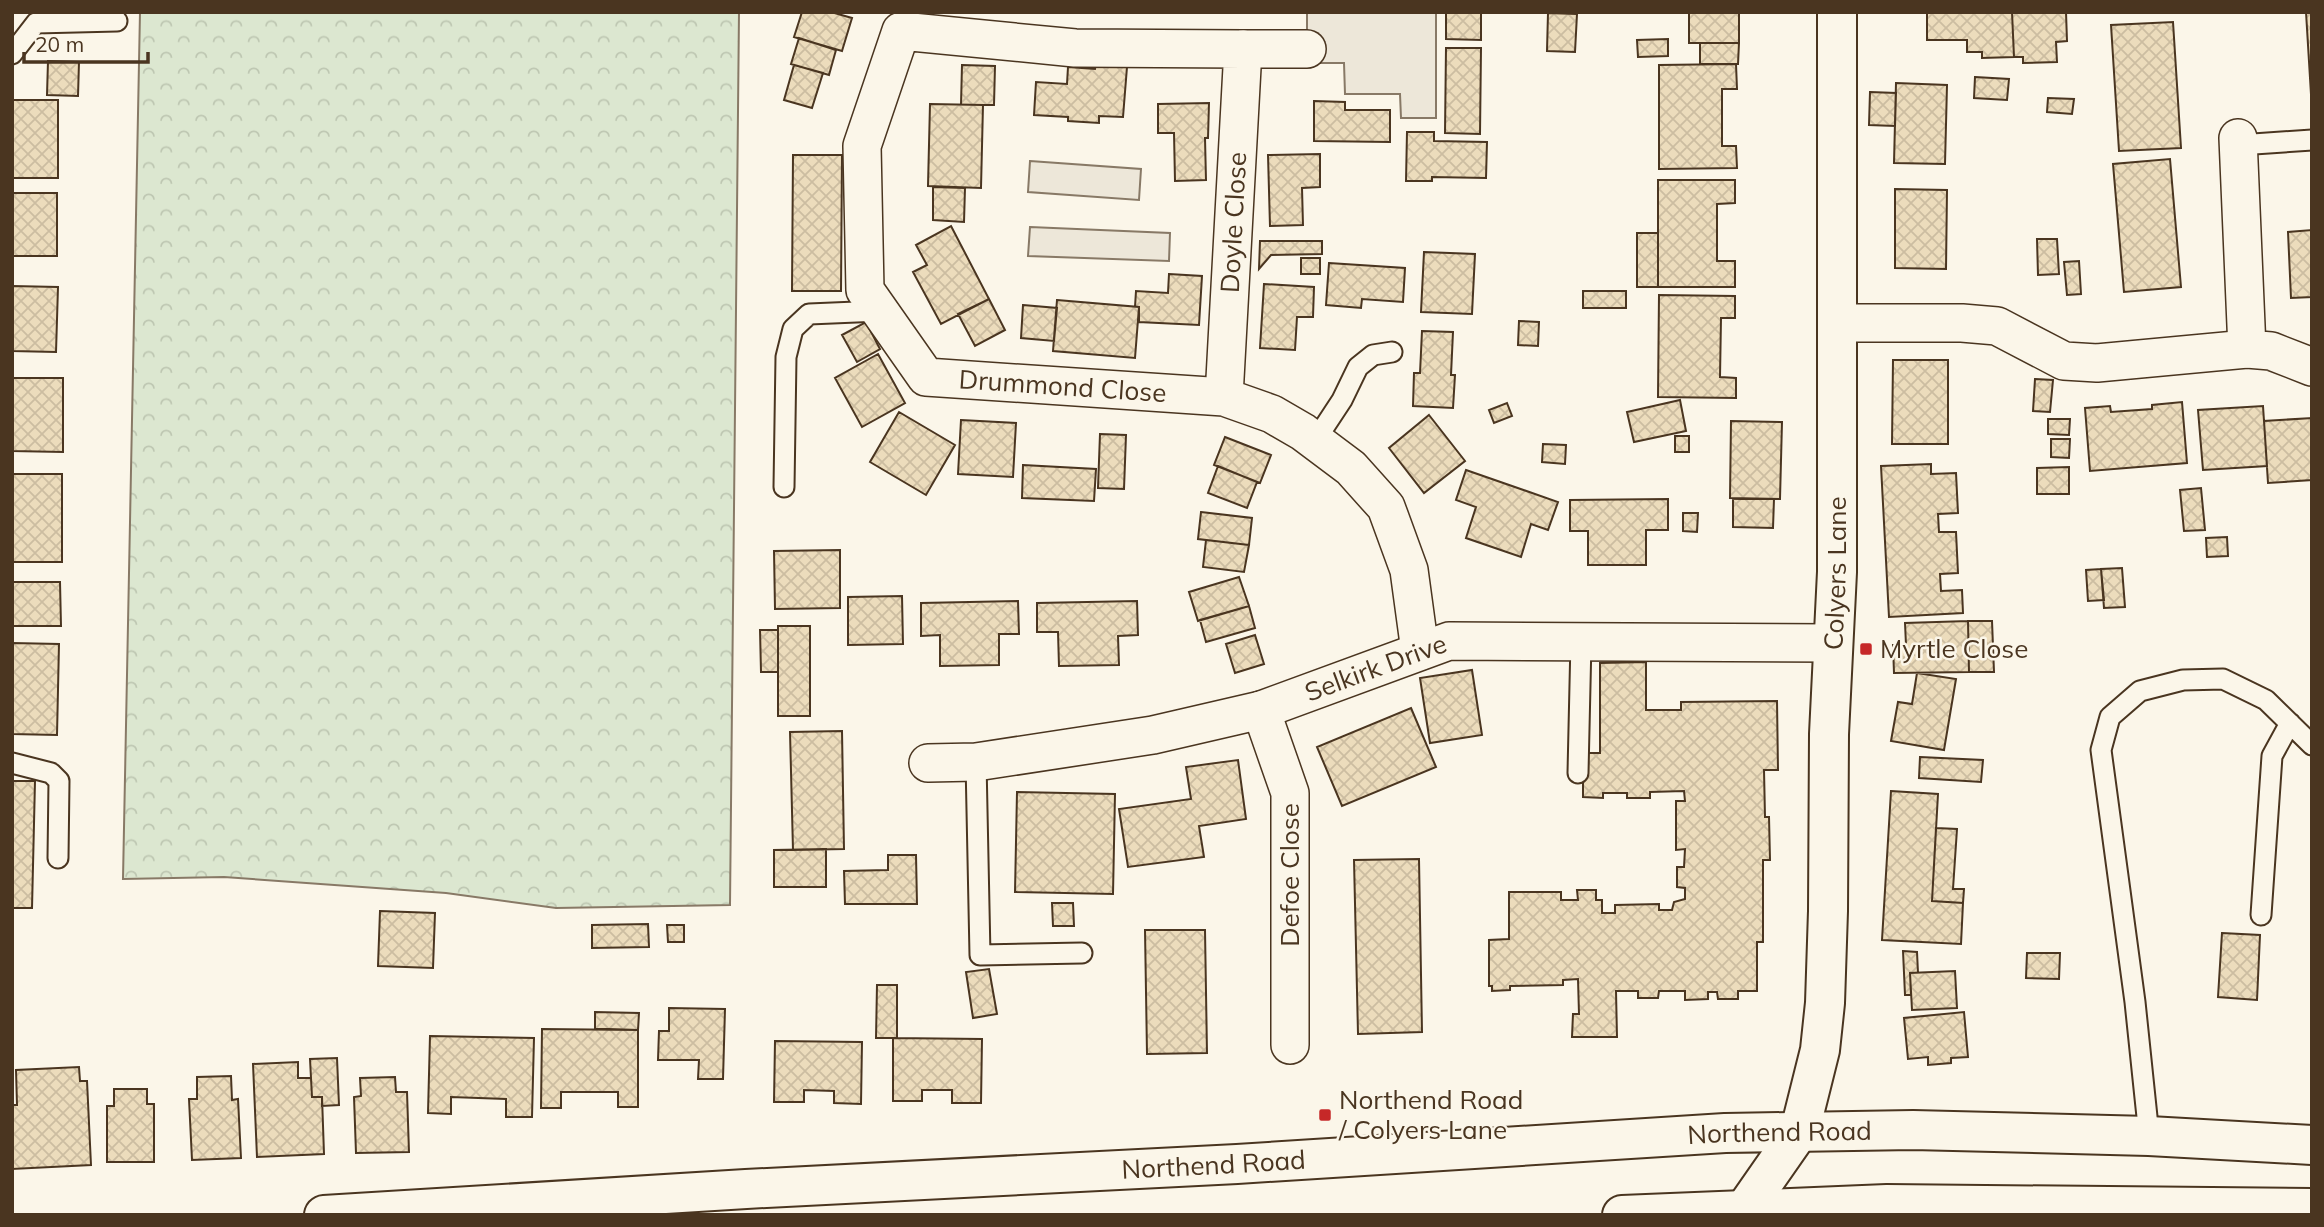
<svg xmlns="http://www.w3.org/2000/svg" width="2324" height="1227" viewBox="0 0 2324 1227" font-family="Mulish,sans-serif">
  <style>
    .park { fill: url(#park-crowns); stroke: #887966; stroke-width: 2 }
    .parking { fill: #ede7d9; stroke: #887966; stroke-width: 2 }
    .building { fill: url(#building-cross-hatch); stroke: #4a3520; stroke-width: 2 }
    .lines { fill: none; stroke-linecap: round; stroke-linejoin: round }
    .service-casing { stroke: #4a3520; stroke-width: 23 }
    .minor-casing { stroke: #4a3520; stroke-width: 40 }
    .tertiary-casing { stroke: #4a3520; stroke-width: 42 }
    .primary-casing { stroke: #4a3520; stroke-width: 42 }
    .service { stroke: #fbf6e9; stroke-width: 19 }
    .minor { stroke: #fbf6e9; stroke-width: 37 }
    .tertiary { stroke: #fbf6e9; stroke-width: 38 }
    .primary { stroke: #fbf6e9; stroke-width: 38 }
    .poi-dot { fill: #c62828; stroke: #fbf6e9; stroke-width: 2.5 }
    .labels { text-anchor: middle; stroke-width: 5; stroke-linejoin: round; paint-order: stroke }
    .street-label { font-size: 26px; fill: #4a3520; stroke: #fbf6e9 }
    .poi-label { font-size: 26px; fill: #4a3520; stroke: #fbf6e9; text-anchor: start }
  </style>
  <defs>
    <pattern id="park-crowns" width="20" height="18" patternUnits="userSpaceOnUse" patternTransform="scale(1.75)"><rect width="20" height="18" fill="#dce7d0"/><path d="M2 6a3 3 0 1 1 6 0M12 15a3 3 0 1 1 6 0" fill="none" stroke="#bec7b2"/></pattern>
    <pattern id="building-cross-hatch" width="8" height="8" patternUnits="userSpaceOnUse" patternTransform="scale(1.75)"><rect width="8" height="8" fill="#ecdcbc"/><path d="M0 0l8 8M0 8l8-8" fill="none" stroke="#ccbda1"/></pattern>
  </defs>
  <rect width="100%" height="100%" fill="#fbf6e9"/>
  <!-- park -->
  <path class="park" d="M140,12H739L730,905L556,908L446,893L224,877L123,879Z"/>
  <!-- parking -->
  <path class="parking" d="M1307,12H1436V118H1401L1400,94H1345L1344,63H1307Z
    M1030,161L1141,169L1139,200L1028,192Z
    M1030,227L1170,233L1169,261L1028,256Z"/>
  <!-- building -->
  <path class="building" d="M802,12H831L852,18L842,51L794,37Z
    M1446,12H1481V40L1446,39Z
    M1689,12H1739V43H1689Z
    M1927,12H2012L2014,57L1982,58V52H1967V40H1927Z
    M2012,12H2066L2067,41L2056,42L2057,62L2023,63V57H2014Z
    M2306,12H2312V111Z
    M1548,13L1577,14L1575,52L1547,51Z
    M2173,22L2181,148L2119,151L2111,25Z
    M799,38L836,50L829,75L791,64Z
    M1668,39V56L1638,57L1637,40Z
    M1700,43H1739L1738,64H1700Z
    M1446,48H1481L1480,134L1445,133Z
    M48,61L79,62L78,96L47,95Z
    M1096,64L1127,67L1123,117L1099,116V123L1068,121V117L1034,115L1036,82L1067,84L1068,67L1095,69Z
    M1736,64L1737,89H1722V146H1736L1737,168L1659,169V65Z
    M794,65L823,73L812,108L784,100Z
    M962,65L995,66L994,105H961Z
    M1975,77L2009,79L2007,100L1974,98Z
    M1896,83L1947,85L1945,164L1894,163Z
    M1870,92L1896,93L1895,126L1869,125Z
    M2048,98L2074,99L2072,114L2047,112Z
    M12,100H58V178H12Z
    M1314,101L1345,102V110H1390V142L1314,141Z
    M1209,103L1208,138H1205L1206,180L1175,181L1174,133H1158V104Z
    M930,104L983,105L981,188L928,186Z
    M1407,132H1434V141L1487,142L1486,178L1432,177V181H1406Z
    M1320,154V187L1302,188L1303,225L1270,226L1268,155Z
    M793,155H842L841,291H792Z
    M2170,159L2181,287L2124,292L2113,164Z
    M1658,180H1735V203L1717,204V261H1735V287H1658Z
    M933,187L965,188L964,222L933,220Z
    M1895,189L1947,190L1946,269L1895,268Z
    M12,193H57V256H12Z
    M951,226L989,299L941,324L913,272L927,265L916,245Z
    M2312,230V297L2291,298L2288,232Z
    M1637,233H1658V287H1637Z
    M2037,239H2057L2059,274L2038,275Z
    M1260,241H1322V254L1271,255L1259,269Z
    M1424,252L1475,254L1472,314L1421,312Z
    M1301,258H1320V274H1301Z
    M2079,261L2081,294L2067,295L2064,262Z
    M1329,263L1405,268L1403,302L1362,299L1361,308L1326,305Z
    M1169,274L1202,276L1199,325L1139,322V307H1135L1136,291L1168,293Z
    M1264,284L1314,287L1313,317H1297L1295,350L1260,348Z
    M12,286L58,287L56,352L12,351Z
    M1583,291H1626V308H1583Z
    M1659,295L1735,296V318H1721L1720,377L1736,378V398L1658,397Z
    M989,299L1005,330L975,346L958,314Z
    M1057,300L1139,307L1135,358L1053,351Z
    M1023,305L1057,308L1054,341L1021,338Z
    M1519,321L1539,322L1538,346L1518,345Z
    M866,322L880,349L857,362L842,335Z
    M1422,331L1453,332L1451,375H1455L1453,408L1413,406L1414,373H1420Z
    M878,354L905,403L862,427L835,378Z
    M1893,360H1948V444H1892Z
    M12,378H63V452L12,451Z
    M2035,379L2053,380L2050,412L2033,411Z
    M1680,400L1686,431L1634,442L1627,412Z
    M2182,402L2187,463L2090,471L2085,408L2110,406L2111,412L2152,409V405Z
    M1507,403L1512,416L1494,423L1489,410Z
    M2263,406L2267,466L2203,470L2198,410Z
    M899,412L955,445L926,495L870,462Z
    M1429,415L1465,461L1424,493L1389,448Z
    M2312,418V480L2268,483L2264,421Z
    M2048,419H2070L2069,435L2048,434Z
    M961,420L1016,423L1013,477L958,474Z
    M1731,421L1782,422L1780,499L1730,498Z
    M1100,434L1126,435L1124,489L1098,488Z
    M1675,436H1689V452H1675Z
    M1225,437L1271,455L1260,483L1214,465Z
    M2051,439H2070L2069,458L2051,457Z
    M1543,444L1566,445L1565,464L1542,462Z
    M1931,464V474L1956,473L1958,513L1938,514L1939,532H1956L1958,573L1940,574L1941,591L1962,590L1963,613L1889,617L1881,466Z
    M1023,465L1096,469L1094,501L1022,498Z
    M1218,466L1257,482L1247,508L1208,493Z
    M2069,467V494H2037V468Z
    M1466,470L1558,502L1548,530L1531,524L1521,557L1466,538L1476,507L1456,500Z
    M12,474H62V562H12Z
    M2201,488L2205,530L2184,531L2180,490Z
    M1668,499V530H1646V565H1588V531H1570V500Z
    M1733,499H1774L1773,528L1733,527Z
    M1201,512L1252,518L1249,545L1198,539Z
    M1683,513H1698L1697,532L1683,531Z
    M2227,537L2228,556L2207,557L2206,538Z
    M1206,540L1249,545L1244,572L1203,567Z
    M840,550V608L775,609L774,551Z
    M2122,568L2125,607L2104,608L2101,569Z
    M2101,569L2104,600L2088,601L2086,570Z
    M1239,577L1249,606L1198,621L1189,592Z
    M12,582H60L61,626H12Z
    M902,596L903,644L848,645V597Z
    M1018,601L1019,634H999V665L940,666V635L921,636V603Z
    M1137,601L1138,635L1118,636L1119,665L1059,666L1058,632H1037V603Z
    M1249,606L1255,628L1206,642L1200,620Z
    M1968,621L1969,672L1894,673L1893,645H1906L1905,623Z
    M1968,621H1992L1994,672H1969Z
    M778,626H810V716H778Z
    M760,630H778V672H761Z
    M1255,635L1264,664L1235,673L1226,644Z
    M12,643L59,644L57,735L12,734Z
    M1646,662V710H1681V702L1777,701L1778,770H1764L1765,817H1769L1770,860H1763V942H1757V991H1738V999H1718L1717,992H1708V999L1685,1000V991H1659L1658,998H1638V991H1616L1617,1037H1572L1573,1014H1579L1578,979L1563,980V985L1510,986V990L1492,991V986H1489V940L1509,939V892H1561V900H1578L1577,890H1596V900H1602V913H1615V905L1659,904V910H1672L1674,902L1685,899V888L1677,887V867H1684L1685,849L1676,850V801H1685L1684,791L1650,792V798H1627V793H1603V798L1583,797V753H1600V663Z
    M1472,670L1482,735L1430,743L1420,678Z
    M1917,673L1956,679L1944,750L1891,741L1898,702L1912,704Z
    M1411,708L1436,767L1342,806L1317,747Z
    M842,731L844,849L793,850L790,732Z
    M1920,757L1983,760L1981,782L1919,778Z
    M1238,760L1246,819L1199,826L1204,857L1128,867L1119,809L1191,799L1186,767Z
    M12,781H35L32,908H12Z
    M1891,791L1938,794L1932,901L1963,903L1961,944L1882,940Z
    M1017,792L1115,794L1113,894L1015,892Z
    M1936,828L1957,829L1953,889H1964L1963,903L1932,901Z
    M826,849V887H774V850Z
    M888,855H916L917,904H845L844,871L888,870Z
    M1419,859L1422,1032L1358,1034L1354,860Z
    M1052,903H1073L1074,926H1053Z
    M380,911L435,913L433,968L378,966Z
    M648,924L649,947L592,948V925Z
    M667,925H684V942H668Z
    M1145,930H1205L1207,1053L1147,1054Z
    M2222,933L2260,935L2257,1000L2218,997Z
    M1903,951L1917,952L1918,973H1910L1911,995H1905Z
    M2027,953H2060L2059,979L2026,978Z
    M989,969L997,1014L973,1018L966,972Z
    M1955,971L1957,1008L1912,1010L1910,973Z
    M877,985H897V1038H876Z
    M669,1008L725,1009L723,1079H698L699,1060H658L659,1031H669Z
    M595,1012L639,1013L638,1030L595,1029Z
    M1964,1012L1968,1057L1951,1058V1063L1928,1065V1057L1908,1059L1904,1018Z
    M542,1029L638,1030V1107H618V1092H561V1108H541Z
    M430,1036L534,1038L532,1117H506V1099L451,1097V1114L428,1113Z
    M893,1038L982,1039L981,1103H952V1090H922V1101H893Z
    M775,1041L862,1042L861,1104L834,1103V1091L804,1090V1102H774Z
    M337,1058L339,1105L322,1106V1097H312L310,1059Z
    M298,1062V1078H311L312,1097H322L324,1154L257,1157L253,1064Z
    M79,1067L80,1081H87L91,1165L12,1169V1105H17L16,1070Z
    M231,1076L232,1100L238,1099L241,1158L192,1160L189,1099H197V1077Z
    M395,1077L396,1092H407L409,1152L356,1153L354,1097L361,1096L360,1078Z
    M114,1089H147V1104H154V1162H107V1106H114Z"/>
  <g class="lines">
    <defs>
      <path id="service" d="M12,54L36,23L117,21
        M2239,145L2312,140
        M1315,441L1342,400L1358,367L1373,355L1392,352
        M784,487L786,357L793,329L809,314L880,311
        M976,762L980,955L1082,953
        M12,763L51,773L59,781L58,858
        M1578,773L1581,641
        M2261,915L2272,756L2290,723
        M2149,1136L2135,1002L2101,750L2110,717L2140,691L2183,680L2223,679L2266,700L2312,745"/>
      <g id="minor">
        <path d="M1243,49H1307"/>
        <path d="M2238,138L2247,349L2271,351L2312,367"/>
        <path d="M1839,323H1962L1997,326L2064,361L2097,363L2247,349"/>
        <path id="s1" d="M1224,397L1243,49L1075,48L901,31L862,146L865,290L926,377L1224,397L1272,414L1303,432L1351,468L1386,507L1409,570L1420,651"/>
        <path d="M1261,710L1290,793V1045"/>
        <path id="s2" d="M928,763L976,762L1153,735L1261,710L1449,641L1833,643"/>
      </g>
      <g id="tertiary">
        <path id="s3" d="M1745,1209L1800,1130L1820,1050L1825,1003L1828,911L1829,734L1837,572V12"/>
      </g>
      <g id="primary">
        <path id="s4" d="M324,1215L746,1189L1237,1164L1725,1133L1913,1130L2149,1136L2312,1145"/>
        <path d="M1622,1215L1887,1204L2312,1208"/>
      </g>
    </defs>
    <!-- service casing -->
    <use href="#service" class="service-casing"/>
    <!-- minor casing -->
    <use href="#minor" class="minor-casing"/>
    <!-- tertiary casing -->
    <use href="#tertiary" class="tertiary-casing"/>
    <!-- primary casing -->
    <use href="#primary" class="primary-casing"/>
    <!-- service -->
    <use href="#service" class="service"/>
    <!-- minor -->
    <use href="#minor" class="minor"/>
    <!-- tertiary -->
    <use href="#tertiary" class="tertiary"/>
    <!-- primary -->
    <use href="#primary" class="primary"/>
  </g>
  <!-- markers -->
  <g class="poi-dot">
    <rect x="1859" y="642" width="14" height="14" rx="3.5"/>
    <rect x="1318" y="1108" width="14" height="14" rx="3.5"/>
  </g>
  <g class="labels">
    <!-- street labels -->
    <g class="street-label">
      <text dy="9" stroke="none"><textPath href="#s1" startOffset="175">Doyle Close</textPath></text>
      <text dy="9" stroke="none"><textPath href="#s1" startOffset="1200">Drummond Close</textPath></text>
      <text dy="9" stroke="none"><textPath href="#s3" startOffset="656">Colyers Lane</textPath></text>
      <text dy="9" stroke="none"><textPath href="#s2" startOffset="460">Selkirk Drive</textPath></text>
      <text transform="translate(1290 875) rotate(-90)" y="9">Defoe Close</text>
      <text dy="9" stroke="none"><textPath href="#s4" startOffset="1458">Northend Road</textPath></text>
      <text dy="9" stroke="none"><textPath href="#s4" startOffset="891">Northend Road</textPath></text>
    </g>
    <!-- poi labels -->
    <g class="poi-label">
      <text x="1880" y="658">Myrtle Close</text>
      <text x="1339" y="1109">Northend Road<tspan x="1339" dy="30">/ Colyers Lane</tspan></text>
    </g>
  </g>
  <!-- border -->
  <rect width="2324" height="1227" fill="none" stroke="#4a3520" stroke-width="28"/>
  <!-- scale -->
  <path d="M24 52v10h124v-10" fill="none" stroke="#4a3520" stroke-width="3.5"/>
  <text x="35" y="52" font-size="21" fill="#4a3520" stroke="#fbf6e9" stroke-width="5" paint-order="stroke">20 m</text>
</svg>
